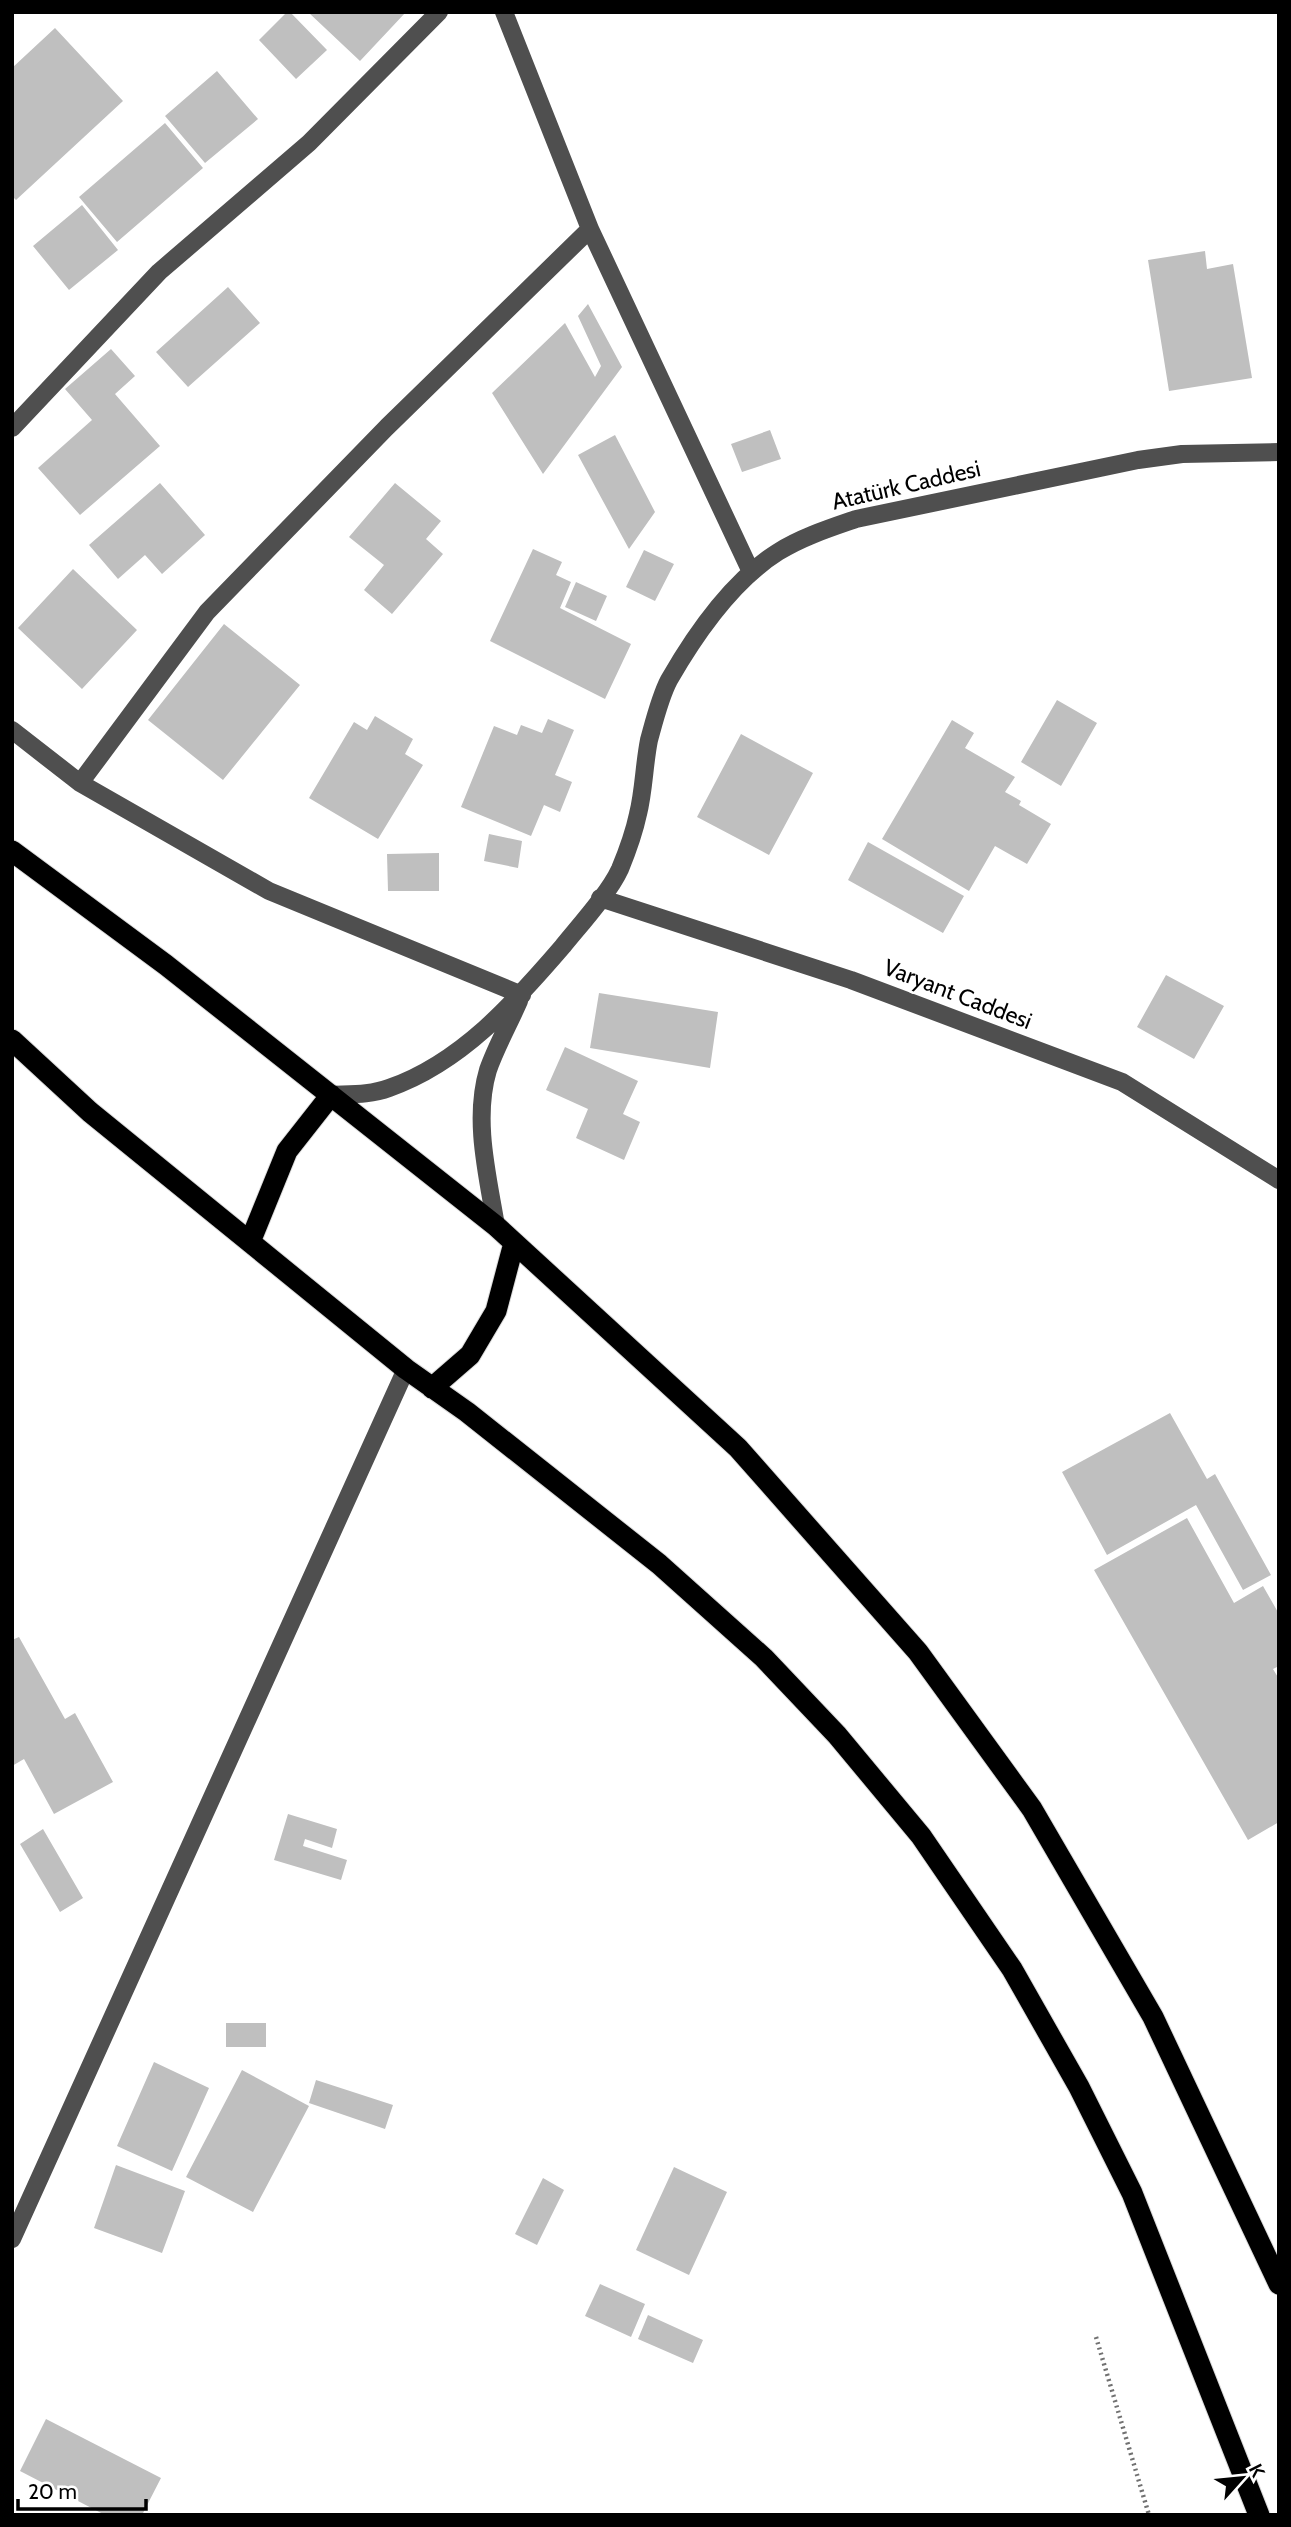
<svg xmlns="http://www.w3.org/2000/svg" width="1291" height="2527" viewBox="0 0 1291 2527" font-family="Cabin,sans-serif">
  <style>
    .building { fill: #bfbfbf }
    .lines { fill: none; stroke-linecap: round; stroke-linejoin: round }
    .highway-casing { stroke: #dbdbdb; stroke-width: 23 }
    .path { stroke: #717171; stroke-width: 4.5; stroke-dasharray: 2 3.5; stroke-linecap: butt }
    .minor { stroke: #4f4f4f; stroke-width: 18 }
    .highway { stroke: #000; stroke-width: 21 }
    .labels { text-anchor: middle; stroke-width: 5; stroke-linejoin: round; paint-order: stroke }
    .street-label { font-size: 23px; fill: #000; stroke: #fff }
  </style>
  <rect width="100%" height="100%" fill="#fff"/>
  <!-- building -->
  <path class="building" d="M287,12H290L327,50L296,79L259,40Z
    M308,12H406L360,61Z
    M55,28L123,101L16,200L12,196V68Z
    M217,71L258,119L205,163L165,116Z
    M165,123L203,168L117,242L79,197Z
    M82,205L118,250L69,290L33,246Z
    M1205,251L1207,269L1233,264L1252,378L1169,391L1148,260Z
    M228,287L260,323L188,387L156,352Z
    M588,304L622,367L543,474L492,393L565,323L595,377L601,366L578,316Z
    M111,349L135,376L115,394L160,446L80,515L38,468L92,420L65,389Z
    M770,430L781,459L742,472L731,444Z
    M615,435L655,512L629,549L578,455Z
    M160,483L205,535L162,574L145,555L118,579L89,545Z
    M395,483L441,521L426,539L443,554L392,614L364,590L384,565L349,537Z
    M533,549L562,562L556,575L571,582L560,608L631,644L605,699L490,641Z
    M644,550L674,564L655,601L626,587Z
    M73,569L137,630L82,689L18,628Z
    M576,582L607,596L596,621L565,607Z
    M224,624L300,685L223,780L148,720Z
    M1057,700L1097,723L1061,786L1021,762Z
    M375,716L413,739L405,754L423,765L378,839L309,798L354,722L367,730Z
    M548,719L574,730L555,775L572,782L560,812L544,805L531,836L461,807L494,726L517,735L521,725L542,733Z
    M952,720L974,733L965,748L1015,777L1005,792L1021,801L1019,805L1051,824L1027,864L995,846L969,891L882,839Z
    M741,734L813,773L769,855L697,817Z
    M489,834L522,841L518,868L484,861Z
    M868,842L964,896L943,933L848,880Z
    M439,853V891H388L387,854Z
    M1166,975L1224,1006L1194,1059L1137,1027Z
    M599,993L718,1012L710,1068L590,1048Z
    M565,1047L638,1081L623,1114L640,1122L624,1160L576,1138L588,1109L546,1090Z
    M1170,1413L1207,1479L1215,1474L1271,1575L1243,1590L1196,1505L1107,1555L1062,1472Z
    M1187,1518L1234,1603L1263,1586L1279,1614V1666L1273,1669L1279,1679V1822L1248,1840L1094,1570Z
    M19,1637L65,1719L75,1713L113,1782L54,1814L24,1759L12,1766V1640Z
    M288,1814L337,1829L332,1848L305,1839L303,1846L347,1860L341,1880L274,1860Z
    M43,1829L83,1898L60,1912L20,1844Z
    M226,2023H266V2047H226Z
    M154,2062L209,2088L172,2171L117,2146Z
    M242,2070L309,2106L253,2212L186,2177Z
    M316,2080L393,2105L385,2129L309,2103Z
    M116,2165L185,2191L162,2253L94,2228Z
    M674,2167L727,2192L689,2275L636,2250Z
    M543,2178L564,2190L537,2245L515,2234Z
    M600,2284L645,2304L631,2337L585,2316Z
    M648,2315L703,2340L693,2363L638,2339Z
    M46,2419L161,2478L142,2515H105L20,2471Z"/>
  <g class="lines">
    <defs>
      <path id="highway" d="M12,851L166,965L496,1226L738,1448L918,1652L1032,1809L1153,2017L1279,2284
        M12,1040L90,1112L406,1369L467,1412L659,1564L764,1658L837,1735L921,1836L1012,1969L1079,2087L1132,2193L1259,2515
        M250,1242L287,1151L331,1095
        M432,1388L470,1355L496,1311L514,1243"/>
    </defs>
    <!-- highway casing -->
    <use href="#highway" class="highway-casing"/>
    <!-- path -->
    <path class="path" d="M1096,2337L1149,2515"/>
    <!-- minor -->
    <path class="minor" d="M504,12L590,229L751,572
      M12,428L159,272L309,143L439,12
      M12,730L80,783L269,891L522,995
      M80,783L207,612L387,427L590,229
      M600,898L851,980L1122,1082L1279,1180
      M331,1095C350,1094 370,1095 389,1088C461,1063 515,1002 563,946C580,925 609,893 620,869C627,852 634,833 638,814C644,790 644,765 649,740C654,722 660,697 669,680C696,633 732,581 778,552C802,537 830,528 856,519L1138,460L1182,454L1279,452
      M496,1226C488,1177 473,1120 488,1070C496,1047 509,1024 519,1001
      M12,2239L406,1369"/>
    <!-- highway -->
    <use href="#highway" class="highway"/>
  </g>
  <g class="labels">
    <!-- street labels -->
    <g class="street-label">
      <text transform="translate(906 485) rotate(-13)" y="8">Atatürk Caddesi</text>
      <text transform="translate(958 994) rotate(21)" y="8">Varyant Caddesi</text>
    </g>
  </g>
  <!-- border -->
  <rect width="1291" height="2527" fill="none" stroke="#000000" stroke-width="28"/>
  <!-- north arrow -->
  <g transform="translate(1242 2478) rotate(63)" stroke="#ffffff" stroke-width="5" paint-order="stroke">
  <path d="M0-5L12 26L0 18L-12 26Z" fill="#000000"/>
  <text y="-10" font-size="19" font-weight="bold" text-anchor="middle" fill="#000000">K</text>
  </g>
  <!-- scale -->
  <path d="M18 2499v10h128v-10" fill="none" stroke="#000000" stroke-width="3.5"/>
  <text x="28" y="2499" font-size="21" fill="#000000" stroke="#ffffff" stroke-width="5" paint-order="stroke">20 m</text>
</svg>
